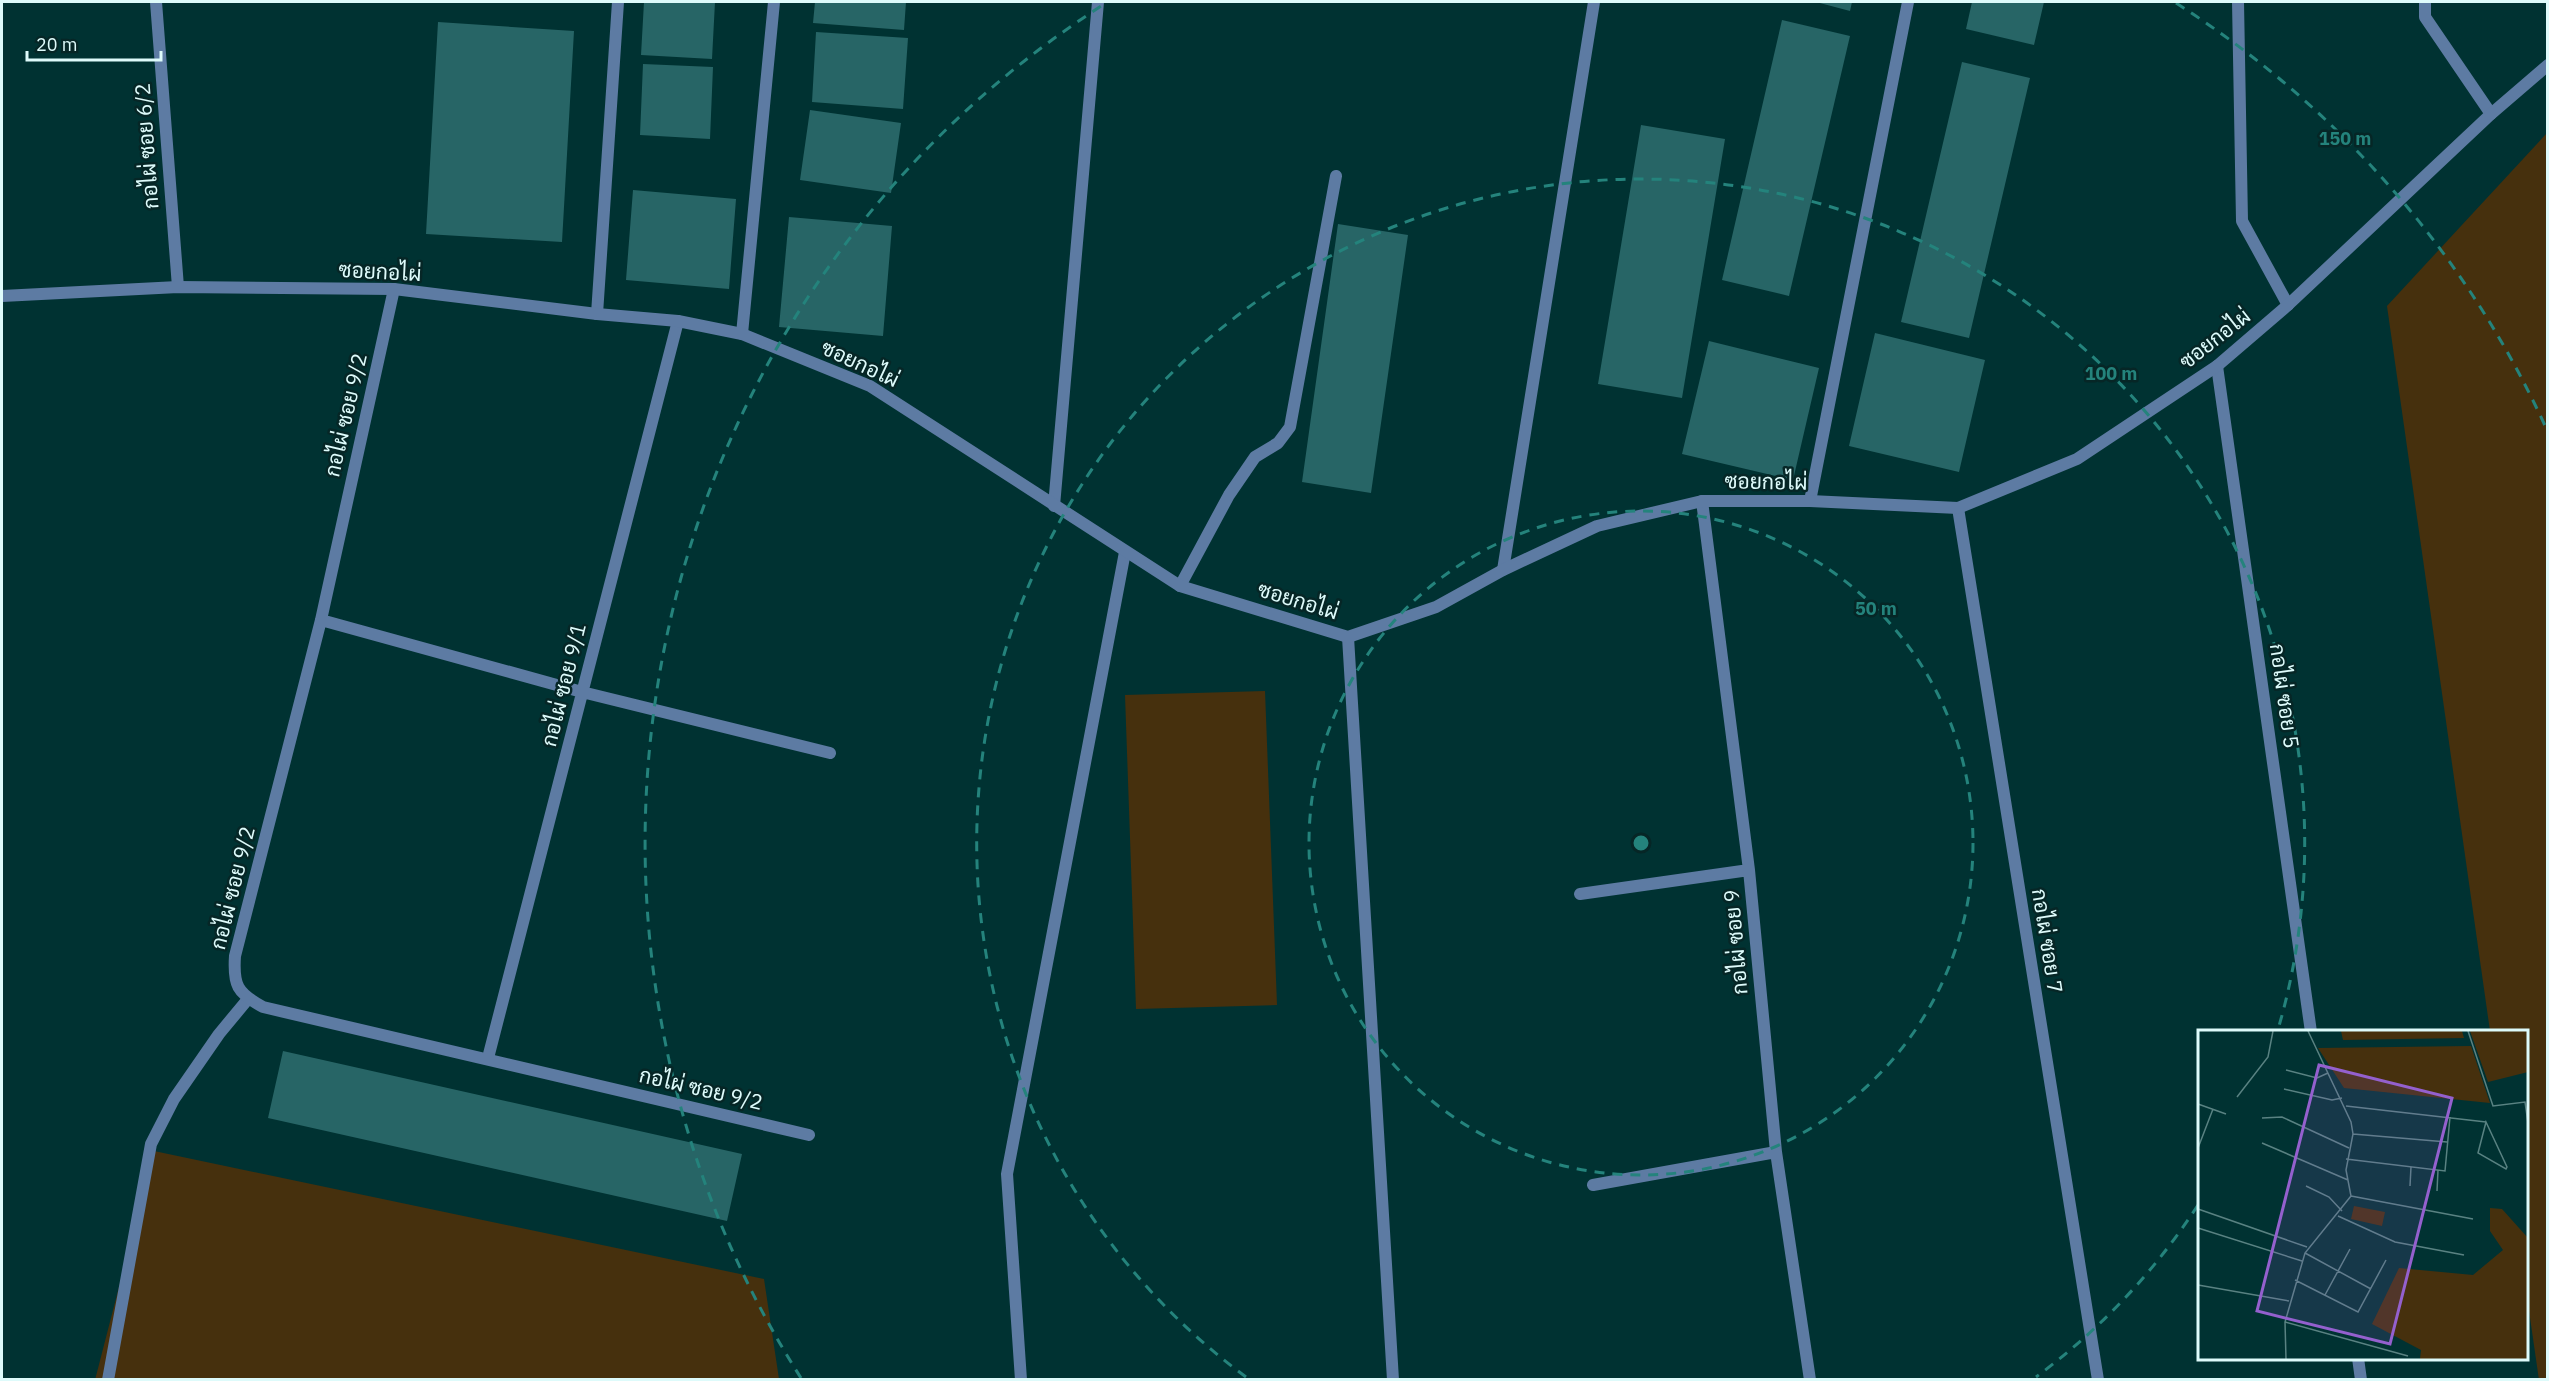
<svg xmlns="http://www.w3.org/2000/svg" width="2549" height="1381" viewBox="0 0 2549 1381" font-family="'IBM Plex Sans',Sarabun,sans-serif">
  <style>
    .grass { fill: #46300d }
    .building { fill: #276566 }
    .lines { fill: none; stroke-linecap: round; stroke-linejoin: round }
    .service { stroke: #5d7ba3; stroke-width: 12 }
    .minor { stroke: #5d7ba3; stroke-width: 12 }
    .tertiary { stroke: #5d7ba3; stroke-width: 12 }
    .ring { fill: none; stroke: #24837c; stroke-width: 3; stroke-dasharray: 10 8 }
    .labels { text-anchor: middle; stroke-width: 5; stroke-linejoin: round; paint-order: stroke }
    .street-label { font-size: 21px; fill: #defbfb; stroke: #062626 }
    .inset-road { fill: none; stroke: #598282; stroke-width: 1.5 }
    .view { fill: #9460ce; fill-opacity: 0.15; stroke: #9460ce; stroke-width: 3 }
    .inset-edge { fill: none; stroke: #defbfb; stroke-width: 3 }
    .centre { fill: #24837c; stroke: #062626; stroke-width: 3 }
    .ring-label { font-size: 18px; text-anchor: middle; font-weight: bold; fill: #24837c; stroke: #062626; stroke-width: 5; stroke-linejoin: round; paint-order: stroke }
  </style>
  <rect width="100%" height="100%" fill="#003232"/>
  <!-- grass -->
  <path class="grass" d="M2547,133L2548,1379L2539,1380L2526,1290V1032L2490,1031L2387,306Z
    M1265,691L1277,1005L1136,1009L1125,695Z
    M154,1151L764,1279L779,1379L95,1380Z"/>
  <!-- building -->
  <path class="building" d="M644,2H715L712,59L641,55Z
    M815,2H906L904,30L813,23Z
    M1816,2H1852L1850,11Z
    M1972,2H2044L2034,45L1966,29Z
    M1782,20L1850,36L1789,296L1722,280Z
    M438,22L574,31L562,242L426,234Z
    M816,32L908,38L903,109L812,102Z
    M1962,62L2030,78L1969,338L1901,322Z
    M643,64L713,67L710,139L640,135Z
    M810,110L901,123L891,193L800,180Z
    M1641,125L1725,139L1682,398L1598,384Z
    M633,190L736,199L729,289L626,280Z
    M789,217L892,226L883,336L779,327Z
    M1338,224L1408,235L1371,493L1302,482Z
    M1875,333L1985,360L1959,472L1849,446Z
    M1709,341L1819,368L1793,480L1682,454Z
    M283,1051L742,1154L727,1221L268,1118Z"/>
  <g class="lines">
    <!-- service -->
    <path class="service" d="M1054,506L1098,2
      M108,1380L151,1144L174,1099L219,1034L248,999"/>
    <!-- minor -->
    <path class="minor" d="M156,2L178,287
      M2238,2L2242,221L2288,305
      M2425,2V17L2491,114
      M394,289L321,620L235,956C233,985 237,993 263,1007L809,1135
      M597,314L618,2
      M742,334L774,2
      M2217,366L2311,1032
      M1702,501L1749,870L1776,1152L1810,1380
      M1810,501L1908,2
      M1958,508L2098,1380
      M1503,570L1594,2
      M1180,586L1229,495L1255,457L1278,443L1290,427L1336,176
      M321,620L582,692L830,753
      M1348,637L1393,1380
      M1580,894L1749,870
      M488,1058L678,321
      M1593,1185L1776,1152
      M2358,1358L2361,1380
      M1021,1380L1007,1174L1125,552"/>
    <!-- tertiary -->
    <path class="tertiary" d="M2,296L178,287L394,289L597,314L678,321L742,334L870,386L1180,586L1348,637L1436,607L1503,570L1597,526L1702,501H1810L1958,508L2077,459L2217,366L2288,305L2491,114L2548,65"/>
  </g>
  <!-- distance rings -->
  <g class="ring">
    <circle cx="1641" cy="843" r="332"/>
    <path d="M2198 1205A664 664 0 0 1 2036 1377M1246 1377A664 664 0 1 1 2279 1026"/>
    <path d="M801 1378A996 996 0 0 1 1106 3M2176 3A996 996 0 0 1 2547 430"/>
  </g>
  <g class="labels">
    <!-- street labels -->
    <g class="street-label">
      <text transform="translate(147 146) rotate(-94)" y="7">กอไผ่ ซอย 6/2</text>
      <text transform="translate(380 272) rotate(3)" y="7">ซอยกอไผ่</text>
      <text transform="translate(2215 339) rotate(-38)" y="7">ซอยกอไผ่</text>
      <text transform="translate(860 364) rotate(25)" y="7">ซอยกอไผ่</text>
      <text transform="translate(346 415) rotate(-77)" y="7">กอไผ่ ซอย 9/2</text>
      <text transform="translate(1766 482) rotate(1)" y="7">ซอยกอไผ่</text>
      <text transform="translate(1298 601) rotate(17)" y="7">ซอยกอไผ่</text>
      <text transform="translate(564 685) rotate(-76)" y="7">กอไผ่ ซอย 9/1</text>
      <text transform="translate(2284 696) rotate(82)" y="7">กอไผ่ ซอย 5</text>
      <text transform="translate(233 888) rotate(-76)" y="7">กอไผ่ ซอย 9/2</text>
      <text transform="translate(2047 941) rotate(81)" y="7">กอไผ่ ซอย 7</text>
      <text transform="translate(1736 942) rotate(-95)" y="7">กอไผ่ ซอย 9</text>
      <text transform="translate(701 1089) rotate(13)" y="7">กอไผ่ ซอย 9/2</text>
    </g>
  </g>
  <!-- overview -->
  <g transform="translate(2198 1030)">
    <rect width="330" height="330" fill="#003232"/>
    <path d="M143,1H264L266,8L145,10ZM272,1H329L330,42L290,52ZM273,16L292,73L146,58L120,18ZM156,176L187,182L184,196L153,189ZM292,178L304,179L330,208V329H222L223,320L174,294L201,238L275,245L305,220L292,201Z" fill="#46300d"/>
    <path class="inset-road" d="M270,1L295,76L327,72L330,93M88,40L119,48L130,43M86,59L134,70L144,68M39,67L70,27L75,1M0,74L28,84M148,76L288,92M64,88L84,87L151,118M288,92L309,137L308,139L280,123ZM155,104L249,112M64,113L150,150M0,118L15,79M148,129L247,141L252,87M108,156L131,167L144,181M212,156L213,137M239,161L240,140M153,166L275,189M0,179L109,217M140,186L197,212L266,225M0,198L104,231M107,223L173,259M97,250L160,282L188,230M0,255L91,271M127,265L152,219M87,292L210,326M88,329L87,292L107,223L153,166L148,140L155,104L153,92L110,1"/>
    <path class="view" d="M121,35L254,68L192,314L59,281Z"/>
    <rect width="330" height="330" class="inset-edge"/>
  </g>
  <circle cx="1641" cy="843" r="9" class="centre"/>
  <g class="ring-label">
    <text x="2345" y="145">150 m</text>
    <text x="2111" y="380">100 m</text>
    <text x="1876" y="615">50 m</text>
  </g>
  <!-- border -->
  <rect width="2549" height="1381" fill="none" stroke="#defbfb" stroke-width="6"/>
  <!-- scale -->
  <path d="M27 51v9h134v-9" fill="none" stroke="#defbfb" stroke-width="3"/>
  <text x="36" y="51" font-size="18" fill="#defbfb" stroke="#062626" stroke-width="4.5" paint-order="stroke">20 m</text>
</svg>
